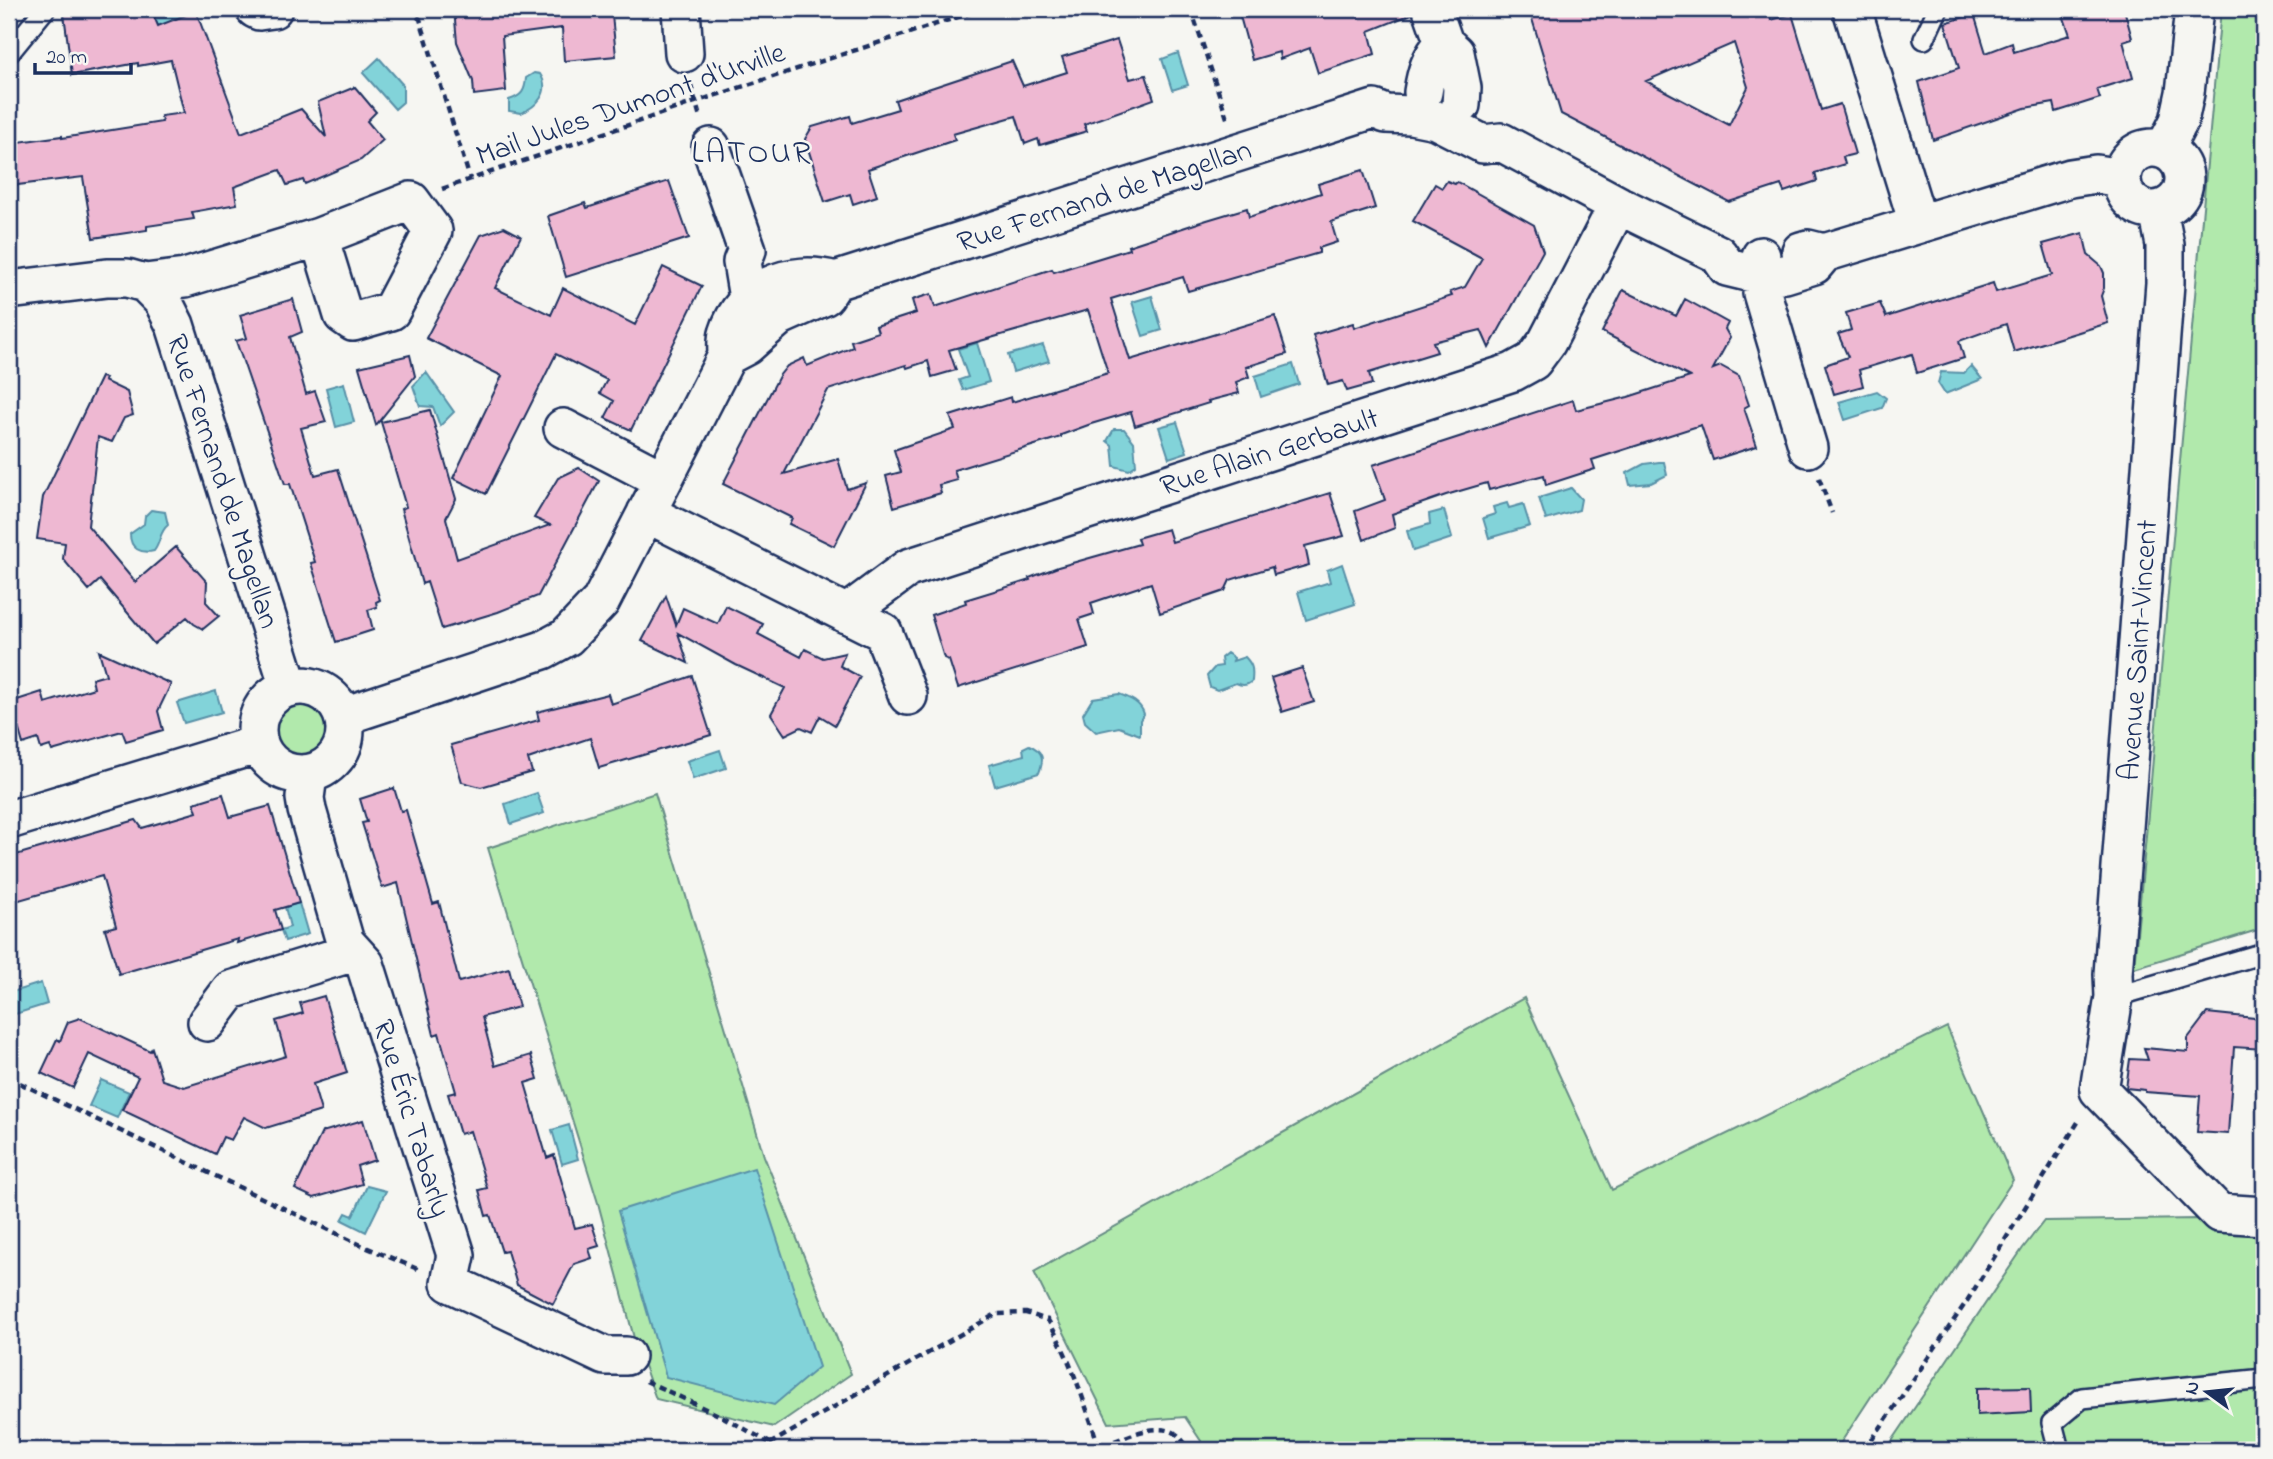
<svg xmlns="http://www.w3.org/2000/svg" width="2273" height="1459" viewBox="0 0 2273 1459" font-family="'Indie Flower',sans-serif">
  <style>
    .green { fill: #b1e9ac; stroke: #668c85; stroke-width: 2 }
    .water { fill: #82d3d9; stroke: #5991a8; stroke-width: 2 }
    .building { fill: #eeb8d2; stroke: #1b2f5e; stroke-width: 2; fill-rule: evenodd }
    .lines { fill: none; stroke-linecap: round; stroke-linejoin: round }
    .lane-casing { stroke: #1b2f5e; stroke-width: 24 }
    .street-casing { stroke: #1b2f5e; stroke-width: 42 }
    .path { stroke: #1b2f5e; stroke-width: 4.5; stroke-dasharray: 7 5; stroke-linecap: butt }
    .lane { stroke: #f6f6f2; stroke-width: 19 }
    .street { stroke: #f6f6f2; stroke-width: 37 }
    .labels { text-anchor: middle; stroke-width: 5; stroke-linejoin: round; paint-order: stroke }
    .street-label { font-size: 30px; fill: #1b2f5e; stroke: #f6f6f2 }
    .neighbourhood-label { font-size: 32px; letter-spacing: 2px; fill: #1b2f5e; stroke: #f6f6f2 }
  </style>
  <rect width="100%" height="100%" fill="#f6f6f2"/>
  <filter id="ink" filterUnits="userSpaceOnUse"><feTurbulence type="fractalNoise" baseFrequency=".0143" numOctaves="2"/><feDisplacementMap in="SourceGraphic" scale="14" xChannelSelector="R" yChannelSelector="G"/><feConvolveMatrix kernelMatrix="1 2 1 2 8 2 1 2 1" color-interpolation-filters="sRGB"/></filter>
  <g filter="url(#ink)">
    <!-- green -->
    <path class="green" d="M2221,9H2264V928L2134,968Z
      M273 731a28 28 0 1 1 56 0a28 28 0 1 1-56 0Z
      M655,793L764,1156L851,1374L774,1427L656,1399L634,1338L598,1203L488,848Z
      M1524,998L1612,1190L1947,1027L2013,1180L1836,1450H1207L1185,1417L1109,1423L1034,1272Z
      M2199,1219L2264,1223V1450H1886L2023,1248L2044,1221Z"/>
    <!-- water -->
    <path class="water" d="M151,9H176L181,19L158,27Z
      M1178,53L1188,85L1172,90L1162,59Z
      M379,58L403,85V102L395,109L363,73Z
      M534,73L540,74C552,92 536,107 521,113L509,111V100C522,96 525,91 526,78Z
      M1152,296L1162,330L1143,336L1132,302Z
      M977,343L989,382L963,390L959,380L968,377L958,349Z
      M1043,345L1049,361L1013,372L1008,355Z
      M1293,364L1299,384L1261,397L1255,376Z
      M1971,366L1982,379L1945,394L1938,383L1941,372L1964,373Z
      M426,372L454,412L440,426L433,407L420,406L413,386Z
      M344,383L354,422L336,427L326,388Z
      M1877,391L1886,398L1882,408L1845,420L1839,402Z
      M1177,422L1187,452L1169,458L1159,427Z
      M1114,429H1124L1134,442L1136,465L1129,470L1114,466L1112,445L1107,441Z
      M1659,462H1664L1667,475L1651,483L1630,485L1627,473L1644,464Z
      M1571,488L1581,499L1579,510L1546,520L1539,498Z
      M1507,503L1509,508L1523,504L1530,526L1489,538L1483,518L1495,514L1493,507Z
      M151,510L165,512L168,525C159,532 161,542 154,551C141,554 130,549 130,534L144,524L145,516Z
      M1444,510L1452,538L1413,551L1407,531L1430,524L1429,514Z
      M1342,564L1355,604L1306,620L1298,592L1330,582L1327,570Z
      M1227,653L1234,658L1233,661L1245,657C1253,665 1253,670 1252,681C1247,686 1242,686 1236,683L1217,690L1210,687L1207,676L1215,667L1222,666L1221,658Z
      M216,691L222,712L184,723L177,703Z
      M1119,694C1130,698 1141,703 1144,714L1140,720V735L1119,727L1096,732L1085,722L1083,714L1093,698Z
      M1029,745C1044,751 1044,760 1039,773L995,786L989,765L1024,755L1023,748Z
      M720,750L726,768L693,779L687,761Z
      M537,793L544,813L511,824L505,804Z
      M299,903L308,934L285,941L281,930L290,927L285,907Z
      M41,983L47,1004L9,1016V993Z
      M101,1080L129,1092L117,1118L89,1106Z
      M569,1125L578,1159L562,1164L552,1130Z
      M754,1168L819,1367L774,1405L666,1377L618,1211Z
      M367,1186L386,1191L366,1232L342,1220L346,1213L353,1216Z"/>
    <!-- building -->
    <path class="building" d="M89,9H151L158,26L196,11L241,133L301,109L326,137L318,102L355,87L376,112L367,121L383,140L361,160L305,184L303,180L287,185L280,170L234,187L237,204L192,212L194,219L147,226V230L93,238L83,177L9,186V156L13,154L11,143L62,136V138L162,122L161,116L184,113L171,60L138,66V63L72,75L64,14Z
      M454,9H595V16L612,15L616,56L564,61L562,28L502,36L506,91L474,95L473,81L457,42Z
      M1238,9H1412V14L1369,31L1375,54L1318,73L1310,48L1280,59L1279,52L1252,60Z
      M1529,9H1768L1771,20L1792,14L1821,110L1840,104L1855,154L1843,157L1845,164L1815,173L1817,181L1784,192L1781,185L1729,202L1561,114ZM1734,43L1748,87L1729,125L1646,81Z
      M2061,9H2124L2132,38L2123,41L2133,78L2097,89L2100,98L2056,112L2054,103L2025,108L1933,140L1919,82L1959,68L1945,23L1974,14L1986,53L2012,43L2014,52L2070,35Z
      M1117,40L1130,79L1146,75L1154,99L1084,124L1087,131L1040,145L1038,139L1025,144L1016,116L953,134L955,140L868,169L877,196L853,204L850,194L825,202L805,139L812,127L850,116L852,123L898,109L895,100L1012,61L1023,86L1067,72L1062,57Z
      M1363,170L1375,208L1331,222L1337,242L1319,248V253L1188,291L1183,277L1111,299L1130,360L1275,316L1287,354L1246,367L1249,377L1236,382L1239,393L1208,401L1209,403L1135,426L1131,412L1091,424L1061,435V437L954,470L957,480L939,485L941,493L894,507L886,476L901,472L894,450L955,429L950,416L1011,397L1012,402L1108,373L1088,310L949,350L956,370L932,377L928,361L907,368L906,365L828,390L784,474L838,459L847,489L866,483L834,546L789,524L792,518L723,484L779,376L787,366L804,358L807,366L853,347L851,341L878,332L876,326L916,313L912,300L931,294L935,307L1052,269L1054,272L1129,249L1128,246L1207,220L1247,208L1249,217L1321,193L1318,184Z
      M669,181L689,238L566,277L548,216L585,203L587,208Z
      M1447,181L1455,184L1457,182L1534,225L1543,251L1489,348L1481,330L1433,342L1437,352L1369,373L1372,384L1347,391L1343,381L1328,385L1313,335L1353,323L1354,328L1452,296L1450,292L1465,287L1482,258L1413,221L1435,184L1442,188Z
      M504,227L521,236L495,288L551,315L563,288L635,325L663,267L702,286L631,430L605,418L614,401L600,393L607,380L556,354L486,494L453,478L502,376L426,338L481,235Z
      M2083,233L2088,255L2101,266L2104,273V288L2101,296L2108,323L2014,352L2006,324L1959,341L1964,358L1917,373L1912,354L1859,370L1863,386L1834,394L1825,365L1848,357L1838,334L1851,330L1846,313L1880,303L1886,317L1993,283L1996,292L2052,275L2043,244Z
      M1623,290L1676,316L1685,299L1728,323L1725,329L1730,338L1713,369L1721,366L1739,376L1749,405L1744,408L1757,446L1713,460L1701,425L1592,460L1595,469L1546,485L1544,475L1489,490L1487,483L1446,495L1392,514L1395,528L1364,540L1355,511L1385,500L1373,465L1573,400L1576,410L1628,397L1690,377L1602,332Z
      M293,299L302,332L290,337L306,394L315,391L326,422L301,428L315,475L338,469L380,600L376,602L377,607L368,610L373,630L336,642L311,563L315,562L290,484H285L236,341L247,338L240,315Z
      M410,355L415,376L376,425L359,367Z
      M101,377L105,378L104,381L127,392L133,415L124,418L112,442L98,437L88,526L135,582L176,547L207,582L206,602L219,616L203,629L194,624L187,617L154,644L100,580L89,590L63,559L65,543L37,539L43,497Z
      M430,410L456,499L446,518L457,559L550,525L534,518L558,478L579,468L599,481L538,596L498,612L442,629L427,582L422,584L401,509L406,507L381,422Z
      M1330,493L1344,536L1305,546L1309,565L1274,575L1272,567L1230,580L1225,591L1160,613L1151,583L1091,603L1094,614L1079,619L1088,647L958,688L949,660L944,658L931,615L966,603L965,600L1030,580L1029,578L1058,567L1139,544L1137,538L1168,529L1172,542Z
      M666,596L676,625L683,608L718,624L726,606L763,624L758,634L801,657L805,649L823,658L845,653L840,666L860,677L835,725L820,716L812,732L801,727L785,735L771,714L785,688L736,665L678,633L688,663L642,641Z
      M99,651L171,684L158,711L163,730L126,741L122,731L52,751L50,746L41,749L38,739L23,744L11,702L42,692L45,703L94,688L92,679L106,675Z
      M1302,668L1314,702L1282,712L1271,678Z
      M692,676L711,735L599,768L590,738L528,759L532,772L481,787L462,782L451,745L539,720L537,712L608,694L611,704Z
      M394,788L401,811L406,810L433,904L439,902L459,982L509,968L519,1007L482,1017L495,1066L531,1055L538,1079L525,1083L547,1158L554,1155L575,1228L592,1224L599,1246L589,1249L592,1258L574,1264L553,1304L517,1285L507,1251L502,1252L490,1215L486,1216L479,1190L487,1188L470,1131L460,1134L448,1094L456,1092L439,1033L434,1035L398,883L382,888L373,858L362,823L367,822L360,799Z
      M223,794L230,817L270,806L299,903L275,910L281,930L237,943L238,939L119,974L105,929L116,926L102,876L9,903V857L136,820L142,828L197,812L194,803Z
      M324,996L347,1073L313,1084L321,1111L266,1128L244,1117L231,1140L223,1137L215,1154L122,1110L138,1077L89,1054L73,1088L41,1073L57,1039L60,1041L68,1022L80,1018L150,1051L152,1048L162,1080L184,1087L286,1056L276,1021L303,1013L300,1003Z
      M2207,1013L2264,1019V1049L2234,1047L2228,1134L2197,1132L2200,1096L2145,1092V1090L2126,1088L2130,1059L2148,1060L2144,1048L2188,1052V1038Z
      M363,1120L375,1160L357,1166L362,1184L314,1198L295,1189L322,1132Z
      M2030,1387L2031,1412L1977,1415V1388Z"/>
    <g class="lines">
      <defs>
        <path id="lane" d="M1924,39L1938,9
          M9,53L45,9
          M2114,997L2264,953
          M2059,1450L2052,1423L2082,1398L2264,1379"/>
        <path id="street" d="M255,9L259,11L273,9
          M681,9L684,53
          M1432,9L1444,43L1455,53L1462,88L1461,105
          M1852,9L1918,223
          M1423,92C1426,73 1430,58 1444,43
          M711,147L747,250L742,262L748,298
          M2122 179a31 31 0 1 1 62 0a31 31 0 1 1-62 0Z
          M2164,150L2179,121L2185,93L2194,9
          M2158,210L2165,245V283L2113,974L2114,997L2099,1090L2219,1213L2264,1216
          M1801,251L1808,249L1824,253L2070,178L2096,174L2121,178
          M1761,256L1762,293L1808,448
          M145,283L163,301L175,325L289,687
          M9,290L107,278H127L145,283L185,278L319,237L411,201L433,231L391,311L353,322L343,315L319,237
          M727,356L746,346L780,316L825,296L835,281
          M563,428L663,480
          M646,513L883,632L908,696
          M846,614L908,568L1513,372L1533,361L1547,342L1618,205
          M257 730a44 44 0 1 1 88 0a44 44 0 1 1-88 0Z
          M344,716L543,650L567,637L601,601L727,356C727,349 726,340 728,334C742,288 791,268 835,281L1374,109L1386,114L1411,115L1436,120L1483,144L1501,142L1618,205L1718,254L1727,267L1760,275L1785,274L1814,265L1824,253
          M308,775L305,798L307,810L345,942L365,964L456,1255L450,1283L605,1356H626
          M9,820L259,744
          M207,1022L231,990L354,952"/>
      </defs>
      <!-- lane casing -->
      <use href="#lane" class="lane-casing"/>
      <!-- street casing -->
      <use href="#street" class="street-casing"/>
      <!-- path -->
      <path class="path" d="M408,9L420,19L470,179
        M1191,9L1228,121
        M691,85L700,117
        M442,189L695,102L983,9
        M1819,478L1832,513
        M9,1078L363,1246L420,1270
        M646,1381L725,1418L770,1443
        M759,1450L996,1314L1026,1313L1048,1320C1071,1360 1085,1403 1099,1447C1120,1440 1154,1421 1175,1433C1181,1437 1186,1445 1190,1450
        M1865,1450L1967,1301L2080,1119"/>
      <!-- lane -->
      <use href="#lane" class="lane"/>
      <!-- street -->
      <use href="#street" class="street"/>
    </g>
  </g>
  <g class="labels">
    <!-- street labels -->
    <g class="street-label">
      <text transform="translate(630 103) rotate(-19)" y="10">Mail Jules Dumont d'Urville</text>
      <text transform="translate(1104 195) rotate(-18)" y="10">Rue Fernand de Magellan</text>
      <text transform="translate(1269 451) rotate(-18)" y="10">Rue Alain Gerbault</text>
      <text transform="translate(224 481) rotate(72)" y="10">Rue Fernand de Magellan</text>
      <text transform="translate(2137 650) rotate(-86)" y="10">Avenue Saint-Vincent</text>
      <text transform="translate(413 1118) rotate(73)" y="10">Rue Éric Tabarly</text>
    </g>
    <!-- neighbourhood labels -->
    <g class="neighbourhood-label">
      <text x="752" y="162">LATOUR</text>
    </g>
  </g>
  <!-- margin -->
  <rect width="2273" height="1459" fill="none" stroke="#f6f6f2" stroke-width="35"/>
  <rect x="18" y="18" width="2238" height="1424" fill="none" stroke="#1b2f5e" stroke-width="2.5" filter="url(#ink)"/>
  <!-- north arrow -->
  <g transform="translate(2207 1392) rotate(285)" stroke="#f6f6f2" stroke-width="5" paint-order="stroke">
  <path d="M0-5L12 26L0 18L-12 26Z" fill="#1b2f5e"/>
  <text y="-10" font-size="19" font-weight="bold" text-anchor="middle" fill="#1b2f5e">N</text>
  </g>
  <!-- scale -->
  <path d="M35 63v10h96v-10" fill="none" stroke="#1b2f5e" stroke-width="3.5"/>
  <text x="46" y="63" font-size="21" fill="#1b2f5e" stroke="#f6f6f2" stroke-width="5" paint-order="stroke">20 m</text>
</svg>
